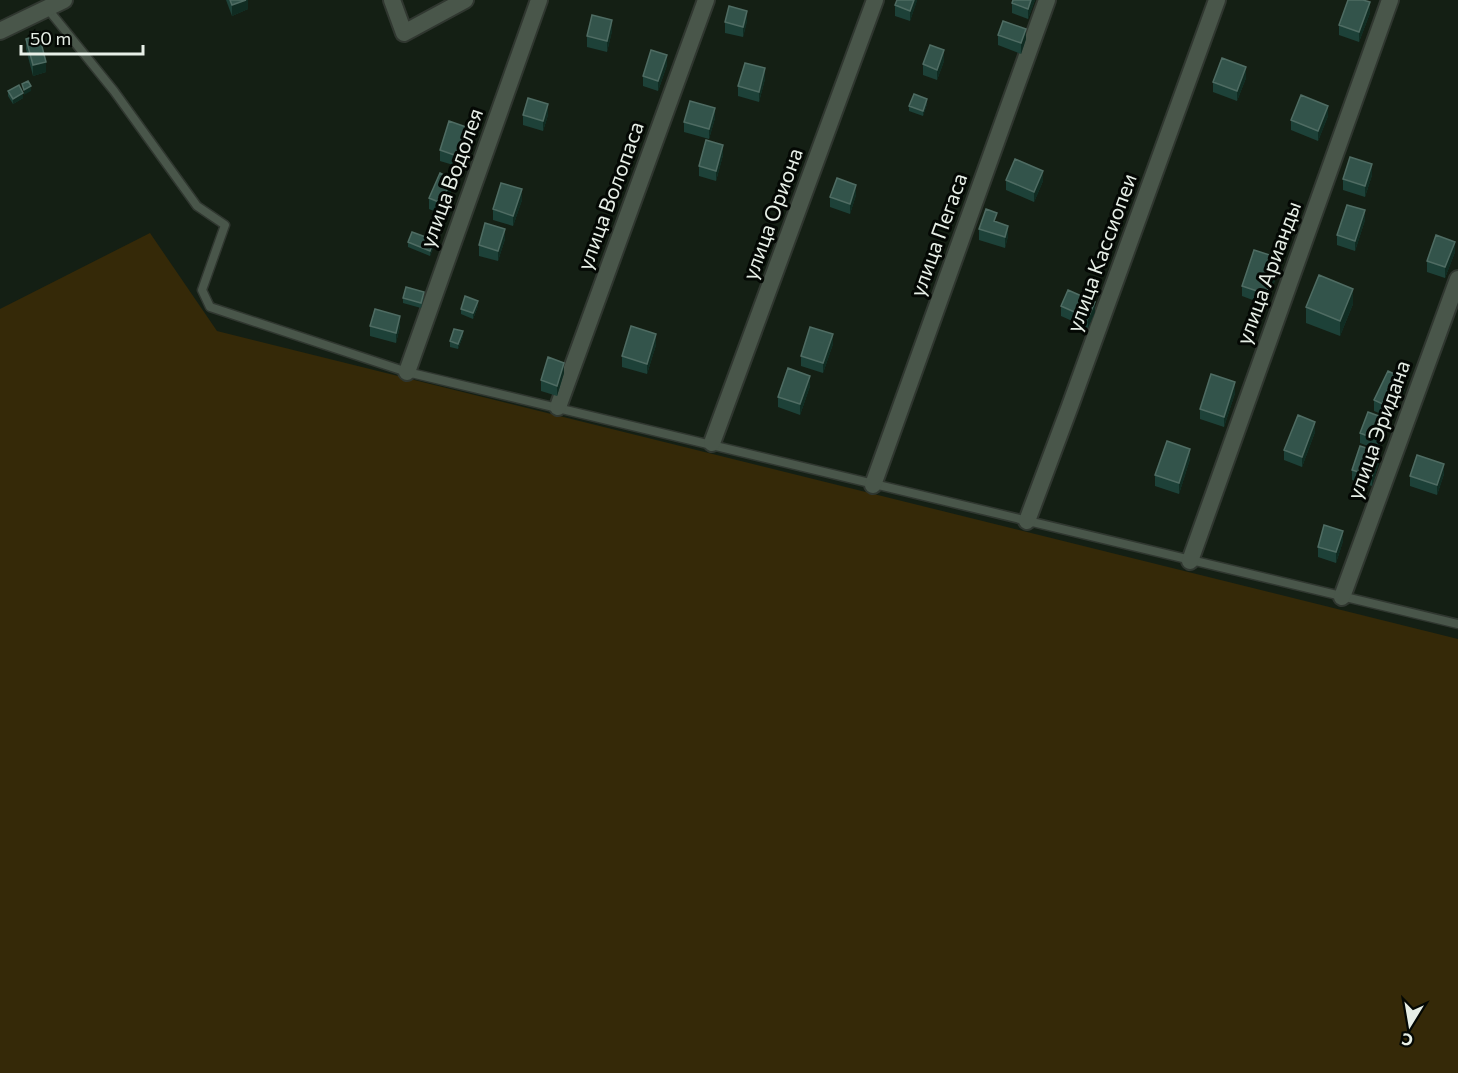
<svg xmlns="http://www.w3.org/2000/svg" width="1458" height="1073" viewBox="0 0 1458 1073" font-family="Commissioner,sans-serif">
  <style>
    .green { fill: #352908 }
    .lines { fill: none; stroke-linecap: round; stroke-linejoin: round }
    .lane-casing { stroke: #303730; stroke-width: 11 }
    .street-casing { stroke: #303730; stroke-width: 20 }
    .lane { stroke: #49564a; stroke-width: 8 }
    .street { stroke: #49564a; stroke-width: 16 }
    .wall { fill: #1d4138 }
    .shaded-wall { fill: #102c22 }
    .building { fill: #33544b; stroke: #4f6c63; stroke-width: 1.5 }
    .labels { text-anchor: middle; stroke-width: 6; stroke-linejoin: round; paint-order: stroke }
    .street-label { font-size: 21px; fill: #e7efe7; stroke: #040804 }
  </style>
  <rect width="100%" height="100%" fill="#141f14"/>
  <!-- green -->
  <path class="green" d="M150,233L217,331L1458,639V1073H0V309Z"/>
  <g class="lines">
    <defs>
      <path id="lane" d="M47,8L114,91L197,206L225,225L202,290L210,307L407,372L1458,624"/>
      <path id="street" d="M392,0L404,33L465,0
        M0,31L64,0
        M407,372L539,0
        M558,407L706,0
        M712,443L875,0
        M873,485L1047,0
        M1027,521L1070,406L1217,0
        M1190,561L1390,0
        M1342,597L1458,279"/>
    </defs>
    <!-- lane casing -->
    <use href="#lane" class="lane-casing"/>
    <!-- street casing -->
    <use href="#street" class="street-casing"/>
    <!-- lane -->
    <use href="#lane" class="lane"/>
    <!-- street -->
    <use href="#street" class="street"/>
  </g>
  <!-- wall -->
  <path class="wall" d="M226,0H248V9L232,16Z
    M917,0L910,21L895,16V5Z
    M1013,0H1035L1028,19L1012,13V3Z
    M1370,13L1359,42L1339,35V25Z
    M747,21L743,37L725,33V22Z
    M612,31L607,52L587,47V36Z
    M998,35L1026,39L1021,54L998,45Z
    M26,39L46,72L33,76L26,49Z
    M944,61L937,80L923,75V64Z
    M667,65L658,91L643,86V76Z
    M1246,78L1237,101L1213,92V82Z
    M765,79L759,102L738,96V86Z
    M8,91L23,98L13,104L8,96Z
    M927,104L923,116L909,111V106Z
    M523,115H548L543,131L523,125Z
    M1328,116L1318,141L1291,130V120Z
    M715,118L709,139L684,132V122Z
    M469,138L460,167L440,161V150Z
    M723,155L716,181L699,176V166Z
    M1372,175L1365,197L1343,190V179Z
    M1006,180L1043,181L1034,202L1006,190Z
    M452,189L441,214L429,209V198Z
    M856,195L850,214L830,207V197Z
    M522,200L513,226L493,220V209Z
    M1365,220L1355,251L1337,245V235Z
    M997,222L1008,236L1005,248L979,240V229Z
    M505,239L498,261L479,256V245Z
    M408,242L434,246L430,256L408,247Z
    M1455,252L1445,278L1427,272V261Z
    M1279,269L1266,305L1242,296V286Z
    M424,297L421,308L403,303V298Z
    M1353,304L1340,336L1306,323V307Z
    M478,306L473,319L461,314V309Z
    M1061,306L1095,312L1088,328L1061,316Z
    M370,326H400L396,343L370,336Z
    M463,336L458,349L450,347V341Z
    M833,344L823,373L801,366V356Z
    M656,345L647,374L622,367V356Z
    M564,373L557,396L541,391V380Z
    M810,386L800,415L778,407V397Z
    M1405,389L1391,418L1374,411V400Z
    M1235,393L1224,427L1200,419V409Z
    M1387,430L1378,450L1360,443V433Z
    M1315,432L1302,467L1284,460V450Z
    M1190,459L1179,494L1155,486V475Z
    M1379,462L1372,486L1352,480V470Z
    M1444,474L1437,495L1410,486V476Z
    M1343,541L1336,563L1318,557V547Z"/>
  <!-- shaded-wall -->
  <path class="shaded-wall" d="M246,0H248V9L232,16V5Z
    M914,0H917V1L910,21V11Z
    M1031,0H1035L1028,19V9Z
    M1370,2V13L1359,42V32Z
    M747,11V21L743,37V27Z
    M612,20V31L607,52V41Z
    M1026,29V39L1021,54V43Z
    M944,50V61L937,80V70Z
    M667,55V65L658,91V81Z
    M46,62V72L33,76V65Z
    M1246,67V78L1237,101V91Z
    M765,68V79L759,102V92Z
    M31,86V91L24,95V90Z
    M23,93V98L13,104V99Z
    M927,99V104L923,116V111Z
    M548,104V115L543,131V121Z
    M1328,106V116L1318,141V131Z
    M715,108V118L709,139V129Z
    M469,128V138L460,167V157Z
    M723,145V155L716,181V171Z
    M1372,164V175L1365,197V186Z
    M1043,171V181L1034,202V192Z
    M452,179V189L441,214V203Z
    M856,185V195L850,214V204Z
    M522,189V200L513,226V216Z
    M1365,210V220L1355,251V241Z
    M1008,226V236L1005,248V237Z
    M505,229V239L498,261V251Z
    M434,240V246L430,256V251Z
    M1455,242V252L1445,278V267Z
    M1279,258V269L1266,305V294Z
    M1353,289V304L1340,336V321Z
    M478,301V306L473,319V313Z
    M1095,302V312L1088,328V318Z
    M400,316V326L396,343V333Z
    M463,331V336L458,349V344Z
    M656,334V345L647,374V364Z
    M833,334V344L823,373V363Z
    M564,363V373L557,396V386Z
    M810,376V386L800,415V404Z
    M1405,379V389L1391,418V408Z
    M1235,382V393L1224,427V417Z
    M1387,419V430L1378,450V440Z
    M1315,422V432L1302,467V457Z
    M1190,449V459L1179,494V483Z
    M1379,452V462L1372,486V476Z
    M1444,464V474L1437,495V485Z
    M1343,531V541L1336,563V552Z"/>
  <!-- building -->
  <path class="building" d="M230,0H246L232,5Z
    M897,0H914L910,11L895,5Z
    M1013,0H1031L1028,9L1012,3Z
    M1348,0H1363L1370,2L1359,32L1339,25Z
    M729,6L747,11L743,27L725,22Z
    M592,15L612,20L607,41L587,36Z
    M1003,21L1026,29L1021,43L998,35Z
    M39,35L46,62L33,65L26,39Z
    M930,45L944,50L937,70L923,64Z
    M651,50L667,55L658,81L643,76Z
    M1222,58L1246,67L1237,91L1213,82Z
    M745,63L765,68L759,92L738,86Z
    M28,81L31,86L24,90L22,84Z
    M19,85L23,93L13,99L8,91Z
    M914,94L927,99L923,111L909,106Z
    M1301,95L1328,106L1318,131L1291,120Z
    M528,98L548,104L543,121L523,115Z
    M690,101L715,108L709,129L684,122Z
    M449,121L469,128L460,157L440,150Z
    M706,140L723,145L716,171L699,166Z
    M1350,157L1372,164L1365,186L1343,179Z
    M1015,159L1043,171L1034,192L1006,180Z
    M440,173L452,179L441,203L429,198Z
    M837,178L856,185L850,204L830,197Z
    M501,183L522,189L513,216L493,209Z
    M1347,205L1365,210L1355,241L1337,235Z
    M986,209L997,213L994,221L1008,226L1005,237L979,229Z
    M485,223L505,229L498,251L479,245Z
    M412,232L434,240L430,251L408,242Z
    M1436,235L1455,242L1445,267L1427,261Z
    M1254,250L1279,258L1266,294L1242,286Z
    M1319,275L1353,289L1340,321L1306,307Z
    M406,287L424,292L421,303L403,298Z
    M1068,290L1095,302L1088,318L1061,306Z
    M465,296L478,301L473,313L461,309Z
    M375,309L400,316L396,333L370,326Z
    M631,326L656,334L647,364L622,356Z
    M810,327L833,334L823,363L801,356Z
    M454,329L463,331L458,344L450,341Z
    M548,357L564,363L557,386L541,380Z
    M788,368L810,376L800,404L778,397Z
    M1388,371L1405,379L1391,408L1374,400Z
    M1211,374L1235,382L1224,417L1200,409Z
    M1368,412L1387,419L1378,440L1360,433Z
    M1298,415L1315,422L1302,457L1284,450Z
    M1167,441L1190,449L1179,483L1155,475Z
    M1360,446L1379,452L1372,476L1352,470Z
    M1417,455L1444,464L1437,485L1410,476Z
    M1324,525L1343,531L1336,552L1318,547Z"/>
  <g class="labels">
    <!-- street labels -->
    <g class="street-label">
      <text transform="translate(452 178) rotate(-70)" y="7">улица Водолея</text>
      <text transform="translate(611 196) rotate(-70)" y="7">улица Волопаса</text>
      <text transform="translate(773 214) rotate(-70)" y="7">улица Ориона</text>
      <text transform="translate(939 235) rotate(-70)" y="7">улица Пегаса</text>
      <text transform="translate(1102 253) rotate(-70)" y="7">улица Кассиопеи</text>
      <text transform="translate(1269 273) rotate(-70)" y="7">улица Арианды</text>
      <text transform="translate(1379 430) rotate(-70)" y="7">улица Эридана</text>
    </g>
  </g>
  <!-- north arrow -->
  <g transform="translate(1410 1025) rotate(191)" stroke="#040804" stroke-width="4.5" paint-order="stroke">
  <path d="M0-4.5L10 22L0 15L-10 22Z" fill="#e7efe7"/>
  <text y="-9" font-size="16" font-weight="bold" text-anchor="middle" fill="#e7efe7">С</text>
  </g>
  <!-- scale -->
  <path d="M21 45v9h122v-9" fill="none" stroke="#e7efe7" stroke-width="3"/>
  <text x="30" y="45" font-size="18" fill="#e7efe7" stroke="#040804" stroke-width="4.5" paint-order="stroke">50 m</text>
</svg>
